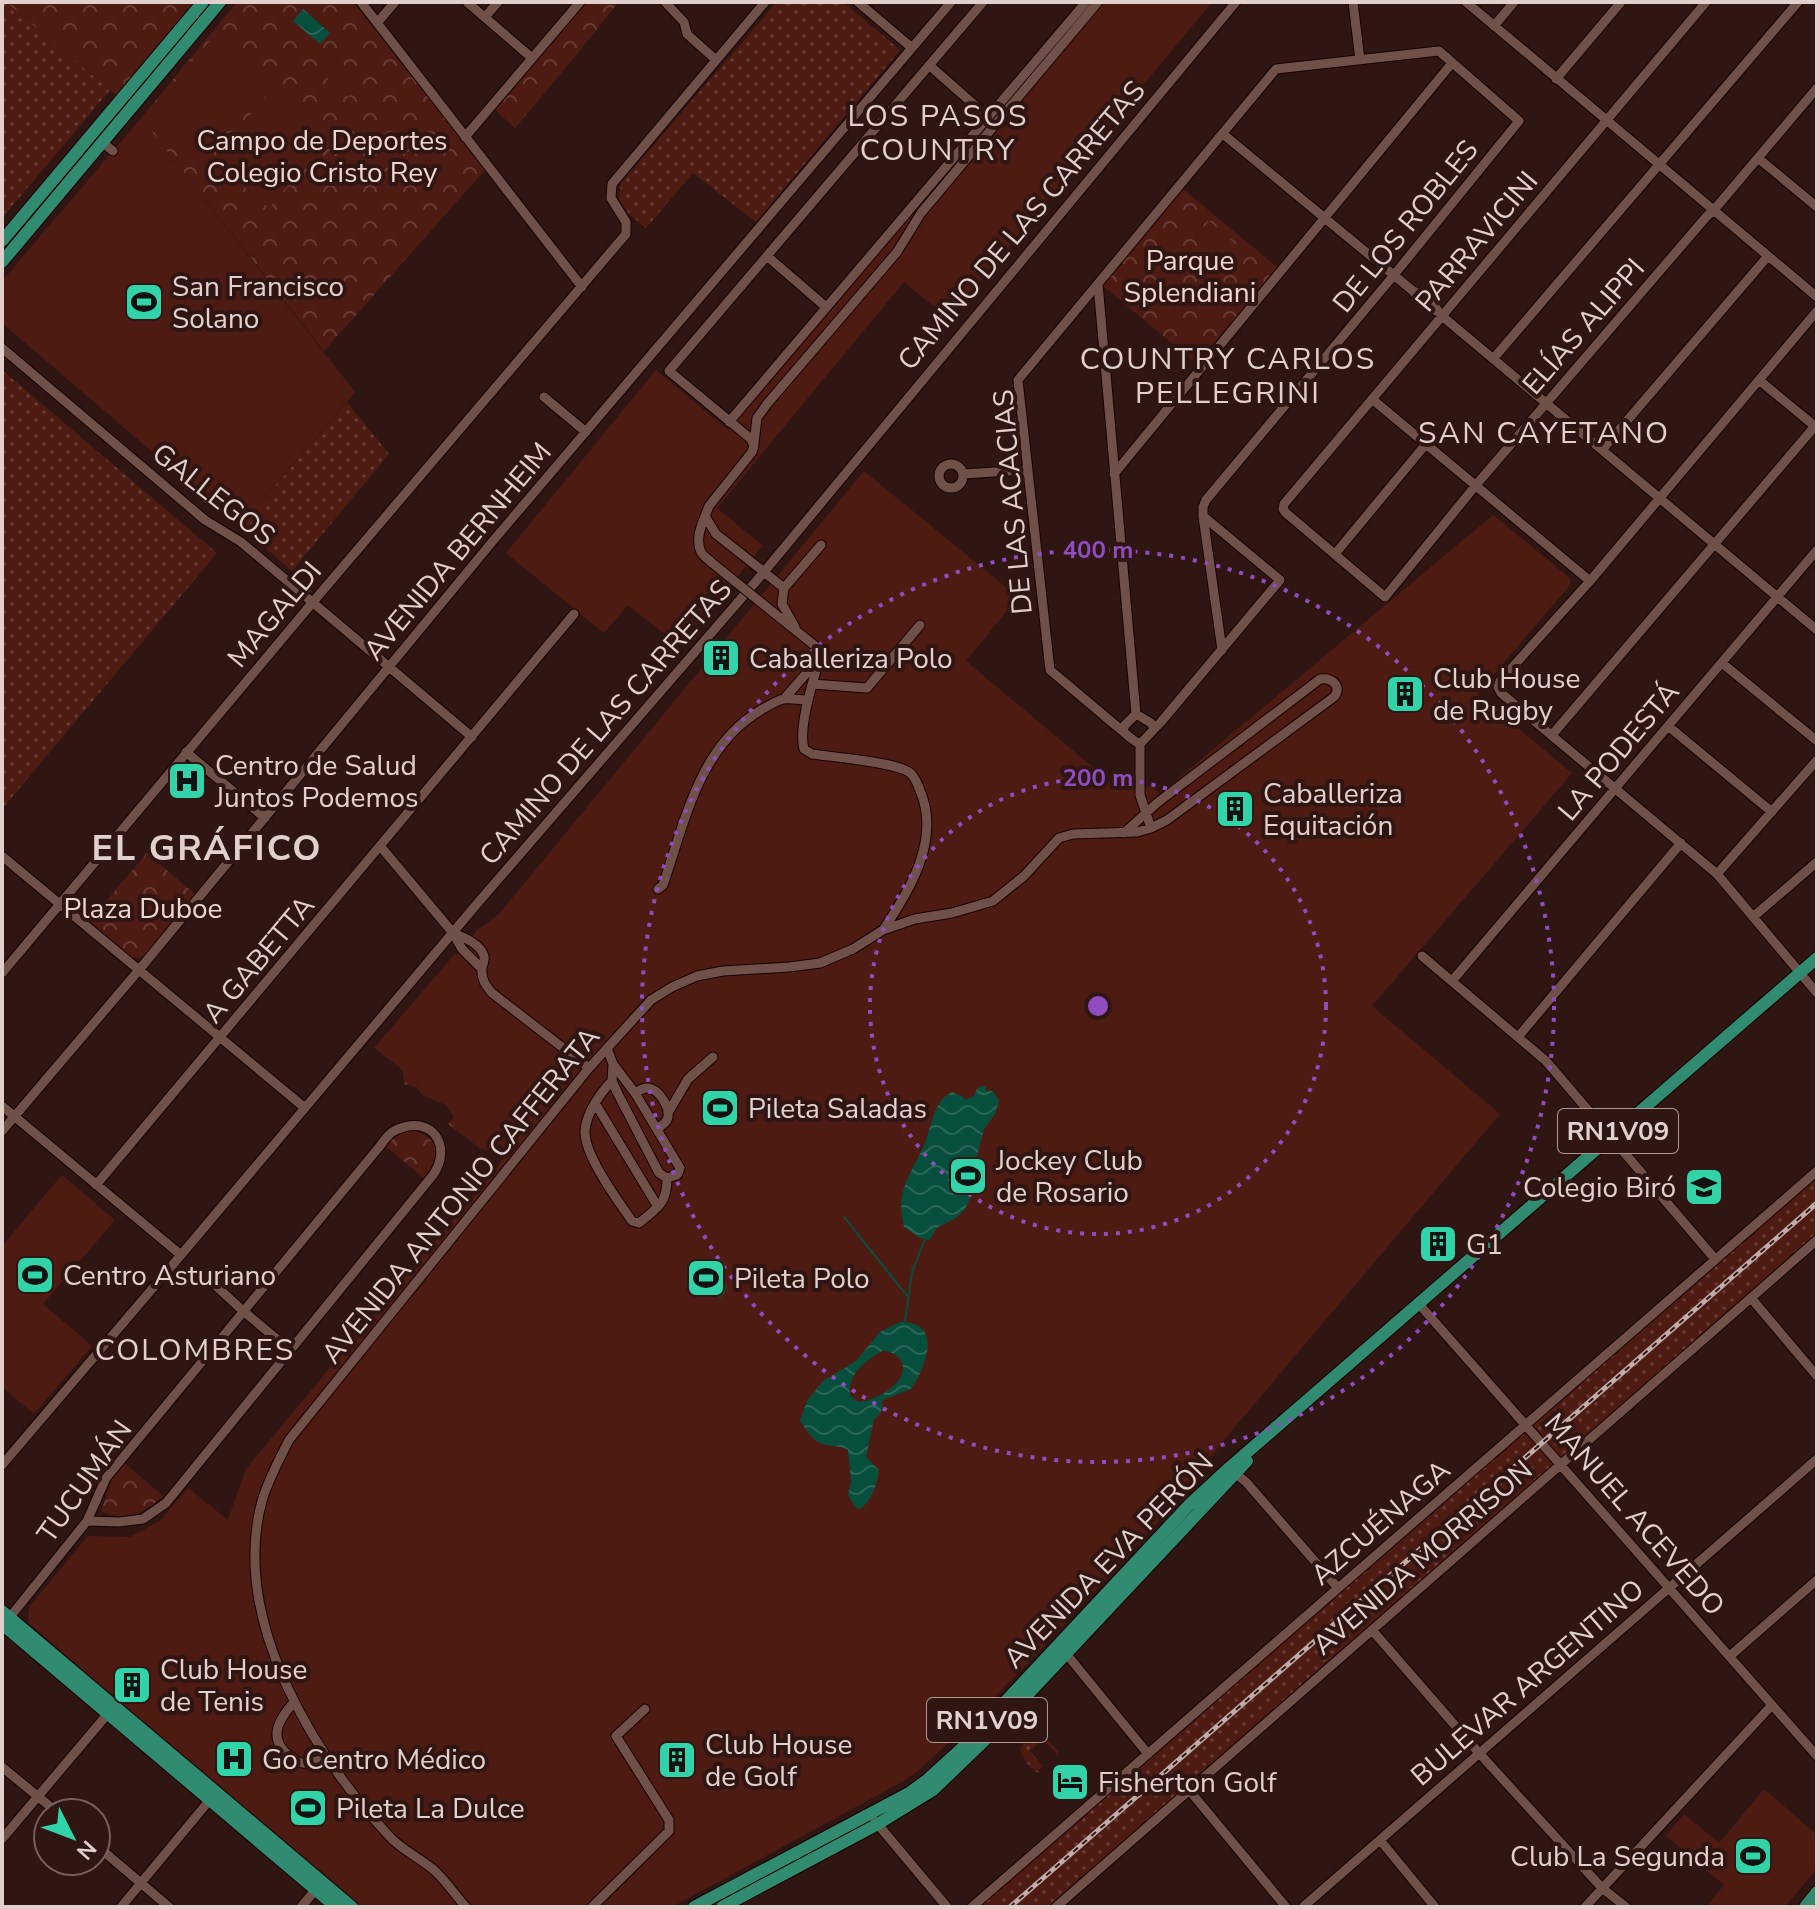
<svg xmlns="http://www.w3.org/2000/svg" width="1819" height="1909" viewBox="0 0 1819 1909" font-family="'Nunito Sans',sans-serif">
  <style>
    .grass { fill: url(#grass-dots) }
    .forest { fill: url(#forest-firs) }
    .park { fill: url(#park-crowns) }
    .garden { fill: #4e1b13 }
    .water { fill: url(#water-waves); fill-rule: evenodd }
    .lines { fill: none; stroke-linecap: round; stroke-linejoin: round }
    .stream { stroke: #064f3d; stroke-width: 2 }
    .minor-casing { stroke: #170201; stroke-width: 11 }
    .major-casing { stroke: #170201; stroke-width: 14 }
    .minor { stroke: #70514a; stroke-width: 9 }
    .major { stroke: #308b71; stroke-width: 12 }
    .rail-casing { stroke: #c0aca8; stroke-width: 5 }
    .rail { stroke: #301612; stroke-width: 2; stroke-dasharray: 6; stroke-linecap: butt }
    .minor-bridge-casing { stroke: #170201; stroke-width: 11; stroke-linecap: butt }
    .minor-bridge { stroke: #70514a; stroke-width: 9 }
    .ring { fill: none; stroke: #904dc2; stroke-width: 4; stroke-dasharray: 4 8 }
    .labels { text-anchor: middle; stroke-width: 8; stroke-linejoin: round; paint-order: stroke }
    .shield { fill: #301612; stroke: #ad9894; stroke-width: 2 }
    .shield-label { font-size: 26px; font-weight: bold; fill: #e2d0cc }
    .park-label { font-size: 28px; fill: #efd5d0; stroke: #301612 }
    .street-label { font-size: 28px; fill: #e2d0cc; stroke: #301612 }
    .poi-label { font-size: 28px; fill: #e2d0cc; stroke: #301612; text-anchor: start }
    .neighbourhood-label { font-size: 30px; letter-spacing: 2px; fill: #e2d0cc; stroke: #301612 }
    .district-label { font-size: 36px; font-weight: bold; letter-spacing: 2px; fill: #e2d0cc; stroke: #301612 }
    .centre { fill: #904dc2; stroke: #301612; stroke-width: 4 }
    .ring-label { font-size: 24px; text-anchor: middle; font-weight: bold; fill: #904dc2; stroke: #301612; stroke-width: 8; stroke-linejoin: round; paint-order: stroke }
  </style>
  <defs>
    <pattern id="grass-dots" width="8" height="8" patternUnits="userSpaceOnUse" patternTransform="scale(2)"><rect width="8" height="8" fill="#4e1b13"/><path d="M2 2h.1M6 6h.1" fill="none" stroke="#673b34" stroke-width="1.8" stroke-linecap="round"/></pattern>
    <pattern id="forest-firs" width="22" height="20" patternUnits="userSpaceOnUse" patternTransform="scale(2)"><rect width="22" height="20" fill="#4e1b13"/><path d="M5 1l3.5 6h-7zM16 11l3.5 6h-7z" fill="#673b34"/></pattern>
    <pattern id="park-crowns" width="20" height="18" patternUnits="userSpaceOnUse" patternTransform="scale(2)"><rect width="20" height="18" fill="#4e1b13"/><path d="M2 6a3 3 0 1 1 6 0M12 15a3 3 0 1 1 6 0" fill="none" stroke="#673b34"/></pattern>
    <pattern id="water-waves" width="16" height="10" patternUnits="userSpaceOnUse" patternTransform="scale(2)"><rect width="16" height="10" fill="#064f3d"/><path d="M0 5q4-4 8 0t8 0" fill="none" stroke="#2a6758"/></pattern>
  </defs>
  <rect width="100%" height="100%" fill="#301612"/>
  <!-- grass -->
  <path class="grass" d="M2,2H6L110,90L2,218Z
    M777,2H843L900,50L756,222L693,173L646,228L629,214L619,198L621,183Z
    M2,370L217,553L2,809Z
    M347,402L389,454L292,571L240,527Z
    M1817,1171V1240L1056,1907H972Z
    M1041,1734L1058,1751L1059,1757L1043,1739L1030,1751L1043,1766L1038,1770L1041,1774C1031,1770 1022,1759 1020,1748L1027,1738Z"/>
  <!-- forest -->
  <path class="forest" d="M406,1061L511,1130L493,1151L481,1149L448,1124L454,1117L446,1105L422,1095L417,1087L404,1084L403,1072Z"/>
  <!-- park -->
  <path class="park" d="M6,2H196L116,95Z
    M237,2H353L485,170L324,351L141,118Z
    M587,2H619L558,77L515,128L495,110Z
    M1183,189L1277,267L1197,364L1103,286Z
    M147,853L196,895L146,954C141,958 137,959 131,957L89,921Z
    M409,1130C424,1132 442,1143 436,1162C435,1168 429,1174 425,1179L385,1146C392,1137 398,1132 409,1130Z
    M124,1463L163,1496C143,1513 127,1523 101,1511L112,1478Z"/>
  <!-- garden -->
  <path class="garden" d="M1093,2H1212L949,319L904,282L717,508L763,546L679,646L628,605L604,633L506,553L656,370L728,430Z
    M214,36L268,81L202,159L148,114Z
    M334,56L362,82L349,97L320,72Z
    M277,84L334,132L269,208L212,160Z
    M141,118L355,392L240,527L2,323V281Z
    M1209,221L1240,248L1227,263L1195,237Z
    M864,471L1018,597L966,661L1113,784L1151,787L1160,794L1493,515L1570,578V585L1477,694L1572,773L1372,1006L1500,1114L1229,1434L1153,1528L1037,1654L960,1732L918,1771L902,1782L672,1907H361L236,1804L28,1622L29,1607L88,1536L130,1537L160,1521L188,1488L228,1520L246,1469L509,1152L374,1048L454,955L458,954L477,930L499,914Z
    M136,897L150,909L129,933L115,921Z
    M62,1175L115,1220L43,1304L92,1346L34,1414L2,1387V1246Z
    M1764,1789L1815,1833L1817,1832V1868L1785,1907H1706L1724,1885L1666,1836L1684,1814L1719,1843Z"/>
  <!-- water -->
  <path class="water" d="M303,9L330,33L320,44L293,21Z
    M981,1086H986V1091H993L999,1101L995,1114L984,1129L976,1160L970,1165C974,1185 973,1208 954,1219C939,1228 938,1223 930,1240L920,1238L904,1227C902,1216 900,1205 902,1195C906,1178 916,1163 923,1147C932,1130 932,1101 952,1092L963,1097L965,1100L974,1096L977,1089Z
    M688,1268L704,1271L716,1268L720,1270L727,1289L721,1297H718L712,1291L689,1284Z
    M900,1322C944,1321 926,1367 911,1389L883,1400L881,1403L883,1407L879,1415L874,1419L866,1457L879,1470C877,1484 872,1501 860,1509L855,1507L848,1495L851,1482L848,1450C839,1444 829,1448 820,1443C812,1439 805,1428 800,1421L807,1401L823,1381L856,1361L880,1332ZM882,1351C899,1351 910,1366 898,1381C890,1392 871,1401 858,1402L850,1395C847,1375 866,1360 882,1351Z
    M317,1790L327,1798L303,1827L293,1818L299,1810C295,1803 297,1797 304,1794L312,1795Z"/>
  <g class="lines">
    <!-- stream -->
    <path class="stream" d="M844,1217L908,1297
      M905,1322L912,1272L925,1239"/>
    <defs>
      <path id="minor" d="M361,2L582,287
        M467,2L532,58
        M665,2L684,22L687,34L716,60
        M858,2L912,48
        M1353,2L1360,60
        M1466,2L1817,297
        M1706,2L1284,504L1283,509L1286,513L1385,597L1476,485L1707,216L1714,210L1817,88
        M485,17L498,2
        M377,23L395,2
        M1494,26L1514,2
        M929,65L988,117
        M1556,79L1621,2
        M1223,134L1413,291C1419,301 1425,308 1437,311
        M465,137L580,2
        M102,142L113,151
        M1758,158L1817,207
        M767,256L826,307
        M1098,284L1136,714
        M1413,291C1420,294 1427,296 1432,302C1436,307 1437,311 1442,316L1817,630
        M1817,311L1590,581L1500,681L1498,687L1501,693L1717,874L1817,993
        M2,348L205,520L241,542L472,737
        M1493,359L1798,2
        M1759,380L1817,428
        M544,397L586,432
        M1372,399L1590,581
        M729,422L1086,2
        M754,443L757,418L767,404L897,252L921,213L1098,2
        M1602,450L1768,256
        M939 476a12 12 0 1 1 24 0a12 12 0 1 1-24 0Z
        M963,474L1028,470
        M1114,474L1452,63
        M705,516L716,534L784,588
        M1335,554L1426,444
        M711,562C708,559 703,556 701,552C694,537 704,520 709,506L752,452L754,446L751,439L669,371L983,2
        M779,617L824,653L784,699
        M795,627L782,604L784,588L821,545
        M819,660C813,682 798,727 804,749L812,754C833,757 894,762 909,772C916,777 918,786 921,793C940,841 909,892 883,930
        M1722,663L1817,741
        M812,684L867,688L920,625
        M1668,726L1772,812
        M1123,730L1125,725L1136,714L1151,723L1154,728
        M1552,735L1815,426
        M1140,744C1132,741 1121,729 1114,724L1050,670L1018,380L1276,69L1439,51L1519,121L1394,275L1206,500L1203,507V516L1222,650
        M1140,744L1161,722L1280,580L1203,516
        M1140,744V795L1151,828
        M186,752L265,818
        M381,847L453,933L462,949L482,969
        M2,856L305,1108
        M1717,874L1817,760
        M658,889L663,885C685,822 699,746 761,710C768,706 776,701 783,699C791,698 800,700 808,700
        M1753,917L1817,862
        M453,933C463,937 481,944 484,956C485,962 482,964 482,969C481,979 486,986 492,993L589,1068
        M1422,956L1546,1061L1715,1259
        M2,973L313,602L626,234V222L611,198L612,184L765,2
        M1452,981L1817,550
        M1518,1037L1681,843
        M607,1048L613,1064L612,1081L618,1094L659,1173L667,1178
        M613,1064L635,1093L680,1168L677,1175L667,1178
        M612,1081C600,1093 586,1114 585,1131C584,1155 618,1201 632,1221L639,1223C658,1207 667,1204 667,1178
        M635,1093C640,1090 642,1088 648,1088C659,1089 672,1109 667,1120C665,1124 661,1126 657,1129
        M595,1103L658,1207
        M2,1106L181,1255
        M668,1113L688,1079L713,1057
        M2,1131L139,970L492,542L951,2
        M96,1185L574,614
        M215,1285L242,1310L291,1351
        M1751,1298L1817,1376
        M1418,1303L1817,1756
        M2,1465L181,1255L476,905L764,572L1236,2
        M1230,1469L1246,1482L1338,1588
        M6,1622L87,1521L106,1478L380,1146C385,1139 390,1132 398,1129C432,1115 453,1146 433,1175L166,1503L143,1519L119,1522L87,1521
        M1372,1630L1479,1753L1602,1888L1626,1907
        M1064,1651L1148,1754
        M1730,1656L1817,1580
        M294,1702C281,1717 268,1735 285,1752C301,1768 307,1764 326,1758
        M2,1767L58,1813
        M1189,1790L1286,1907
        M875,1821L947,1907
        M2,1839L111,1710
        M1380,1840L1435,1907
        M96,1845L169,1907
        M121,1907L213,1796
        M301,1907L318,1887
        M466,1907C455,1895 446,1881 434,1870C420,1858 402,1850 390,1837C313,1754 230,1619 262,1501C268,1480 279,1460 289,1440L589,1068L651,1000L672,987L697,976L723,971L789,967L820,963L853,949L883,930L915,919L952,913L993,901L1024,876L1059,838L1073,834L1137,832L1151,828L1167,820L1334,697C1343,686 1331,677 1320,679L1157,803L1124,833
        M592,1907L669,1831V1820L616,1736L645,1709
        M972,1907L1817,1171
        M1056,1907L1817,1240
        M1303,1907L1817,1459
        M1585,1907L1772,1705"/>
      <path id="major" d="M2,241L203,2
        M2,262L220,2
        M2,1611L352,1907
        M2,1624L336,1907
        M694,1907L909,1793L927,1780L960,1750L1189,1505L1229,1468L1817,958
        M722,1907L878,1824L933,1790L984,1741L1247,1461
        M1805,1907L1817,1892"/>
    </defs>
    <!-- minor casing -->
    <use href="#minor" class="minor-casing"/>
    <!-- major casing -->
    <use href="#major" class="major-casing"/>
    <!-- minor -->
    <use href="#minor" class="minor"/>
    <!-- major -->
    <use href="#major" class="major"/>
    <defs>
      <path id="rail" d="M1010,1907L1817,1203"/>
    </defs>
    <!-- rail casing -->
    <use href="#rail" class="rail-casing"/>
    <!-- rail -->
    <use href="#rail" class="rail"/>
    <defs>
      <path id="minor-bridge" d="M711,562L779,617"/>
    </defs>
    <!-- minor-bridge casing -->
    <use href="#minor-bridge" class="minor-bridge-casing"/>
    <!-- minor-bridge -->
    <use href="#minor-bridge" class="minor-bridge"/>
  </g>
  <!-- distance rings -->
  <g class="ring">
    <circle cx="1098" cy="1006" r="228"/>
    <circle cx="1098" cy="1006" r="456"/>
  </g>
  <!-- icons -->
  <defs>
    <symbol id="stadium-square" viewBox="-11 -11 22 22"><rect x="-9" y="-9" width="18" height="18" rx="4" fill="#31d4a9" stroke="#301612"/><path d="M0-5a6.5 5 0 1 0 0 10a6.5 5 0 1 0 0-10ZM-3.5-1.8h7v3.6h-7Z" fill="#111"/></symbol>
    <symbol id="building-square" viewBox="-11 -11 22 22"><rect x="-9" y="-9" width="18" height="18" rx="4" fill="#31d4a9" stroke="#301612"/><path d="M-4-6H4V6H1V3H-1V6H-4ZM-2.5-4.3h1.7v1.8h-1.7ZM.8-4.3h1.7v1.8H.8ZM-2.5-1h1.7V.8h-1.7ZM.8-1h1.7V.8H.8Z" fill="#111"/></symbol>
    <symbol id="hospital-square" viewBox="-11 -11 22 22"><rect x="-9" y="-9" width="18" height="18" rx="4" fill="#31d4a9" stroke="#301612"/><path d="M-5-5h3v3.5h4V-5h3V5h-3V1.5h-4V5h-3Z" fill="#111"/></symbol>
    <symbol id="school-square" viewBox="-11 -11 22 22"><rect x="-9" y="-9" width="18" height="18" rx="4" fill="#31d4a9" stroke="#301612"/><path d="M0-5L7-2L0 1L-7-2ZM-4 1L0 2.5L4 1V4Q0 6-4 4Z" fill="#111"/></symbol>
    <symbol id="hotel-square" viewBox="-11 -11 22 22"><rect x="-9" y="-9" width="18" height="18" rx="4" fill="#31d4a9" stroke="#301612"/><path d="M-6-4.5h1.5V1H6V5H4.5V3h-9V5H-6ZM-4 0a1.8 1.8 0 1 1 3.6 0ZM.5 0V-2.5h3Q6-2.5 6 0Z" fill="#111"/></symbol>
  </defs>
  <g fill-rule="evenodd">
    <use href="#stadium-square" x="122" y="280" width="44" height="44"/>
    <use href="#building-square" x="699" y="636" width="44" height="44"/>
    <use href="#building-square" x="1383" y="672" width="44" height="44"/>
    <use href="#hospital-square" x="165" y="759" width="44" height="44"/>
    <use href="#building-square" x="1213" y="787" width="44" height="44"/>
    <use href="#stadium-square" x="698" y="1086" width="44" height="44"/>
    <use href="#stadium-square" x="946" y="1154" width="44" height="44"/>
    <use href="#school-square" x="1682" y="1165" width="44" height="44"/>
    <use href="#building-square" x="1416" y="1222" width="44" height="44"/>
    <use href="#stadium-square" x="13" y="1253" width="44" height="44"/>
    <use href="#stadium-square" x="684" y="1256" width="44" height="44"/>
    <use href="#building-square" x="110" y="1663" width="44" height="44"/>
    <use href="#hospital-square" x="212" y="1737" width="44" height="44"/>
    <use href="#building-square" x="655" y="1738" width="44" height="44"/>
    <use href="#hotel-square" x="1048" y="1760" width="44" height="44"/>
    <use href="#stadium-square" x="286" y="1786" width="44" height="44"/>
    <use href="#stadium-square" x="1731" y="1834" width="44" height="44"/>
  </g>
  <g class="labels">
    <!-- shield labels -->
    <g class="shield">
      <rect x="1558" y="1109" width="120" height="44" rx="6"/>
      <rect x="927" y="1698" width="120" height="44" rx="6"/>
    </g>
    <g class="shield-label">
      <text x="1618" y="1140">RN1V09</text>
      <text x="987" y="1729">RN1V09</text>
    </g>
    <!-- park labels -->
    <g class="park-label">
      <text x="322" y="150">Campo de Deportes<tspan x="322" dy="32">Colegio Cristo Rey</tspan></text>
      <text x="1190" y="270">Parque<tspan x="1190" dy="32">Splendiani</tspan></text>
      <text x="143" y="918">Plaza Duboe</text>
    </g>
    <!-- street labels -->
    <g class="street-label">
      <text transform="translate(1021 225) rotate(-50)" y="10">CAMINO DE LAS CARRETAS</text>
      <text transform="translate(1405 226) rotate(-51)" y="10">DE LOS ROBLES</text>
      <text transform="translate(1476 241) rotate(-50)" y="10">PARRAVICINI</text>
      <text transform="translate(1583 326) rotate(-49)" y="10">ELÍAS ALIPPI</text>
      <text transform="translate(214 494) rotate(38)" y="10">GALLEGOS</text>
      <text transform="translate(1012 502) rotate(-95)" y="10">DE LAS ACACIAS</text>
      <text transform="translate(457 551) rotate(-50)" y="10">AVENIDA BERNHEIM</text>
      <text transform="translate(274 614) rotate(-50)" y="10">MAGALDI</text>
      <text transform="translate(605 722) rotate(-49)" y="10">CAMINO DE LAS CARRETAS</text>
      <text transform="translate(1618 751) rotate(-50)" y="10">LA PODESTÁ</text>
      <text transform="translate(258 959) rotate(-50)" y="10">A GABETTA</text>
      <text transform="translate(460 1195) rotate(-51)" y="10">AVENIDA ANTONIO CAFFERATA</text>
      <text transform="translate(84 1481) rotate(-55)" y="10">TUCUMÁN</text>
      <text transform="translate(1635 1514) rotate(49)" y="10">MANUEL ACEVEDO</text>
      <text transform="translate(1380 1522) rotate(-41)" y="10">AZCUÉNAGA</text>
      <text transform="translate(1422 1557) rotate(-41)" y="10">AVENIDA MORRISON</text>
      <text transform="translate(1108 1560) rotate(-46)" y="10">AVENIDA EVA PERÓN</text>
      <text transform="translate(1527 1682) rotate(-41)" y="10">BULEVAR ARGENTINO</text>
    </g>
    <!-- poi labels -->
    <g class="poi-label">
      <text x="172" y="296">San Francisco<tspan x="172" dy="32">Solano</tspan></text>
      <text x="749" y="668">Caballeriza Polo</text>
      <text x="1433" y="688">Club House<tspan x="1433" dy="32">de Rugby</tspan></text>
      <text x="215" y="775">Centro de Salud<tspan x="215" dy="32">Juntos Podemos</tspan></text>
      <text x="1263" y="803">Caballeriza<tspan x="1263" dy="32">Equitación</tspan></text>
      <text x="748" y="1118">Pileta Saladas</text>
      <text x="996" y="1170">Jockey Club<tspan x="996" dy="32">de Rosario</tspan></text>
      <text x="1676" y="1197" text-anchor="end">Colegio Biró</text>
      <text x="1466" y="1254">G1</text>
      <text x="63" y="1285">Centro Asturiano</text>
      <text x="734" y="1288">Pileta Polo</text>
      <text x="160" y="1679">Club House<tspan x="160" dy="32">de Tenis</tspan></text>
      <text x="705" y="1754">Club House<tspan x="705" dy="32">de Golf</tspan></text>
      <text x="262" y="1769">Go Centro Médico</text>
      <text x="1098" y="1792">Fisherton Golf</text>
      <text x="336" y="1818">Pileta La Dulce</text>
      <text x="1725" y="1866" text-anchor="end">Club La Segunda</text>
    </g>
    <!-- neighbourhood labels -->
    <g class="neighbourhood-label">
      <text x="938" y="126">LOS PASOS<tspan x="938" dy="34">COUNTRY</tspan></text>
      <text x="1228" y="369">COUNTRY CARLOS<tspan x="1228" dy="34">PELLEGRINI</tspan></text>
      <text x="1544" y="443">SAN CAYETANO</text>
      <text x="195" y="1360">COLOMBRES</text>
    </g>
    <!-- district labels -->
    <g class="district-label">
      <text x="207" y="860">EL GRÁFICO</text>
    </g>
  </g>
  <circle cx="1098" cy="1006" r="12" class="centre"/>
  <g class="ring-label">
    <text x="1098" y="558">400 m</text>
    <text x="1098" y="786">200 m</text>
  </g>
  <!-- border -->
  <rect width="1819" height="1909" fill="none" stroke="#e2d0cc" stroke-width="8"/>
  <!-- north arrow -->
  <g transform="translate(72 1837) rotate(132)"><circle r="38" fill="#301612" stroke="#77605c" stroke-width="2"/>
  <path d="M0-6L14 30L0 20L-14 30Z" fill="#31d4a9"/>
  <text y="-12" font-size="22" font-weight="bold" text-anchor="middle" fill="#e2d0cc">N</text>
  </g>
</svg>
